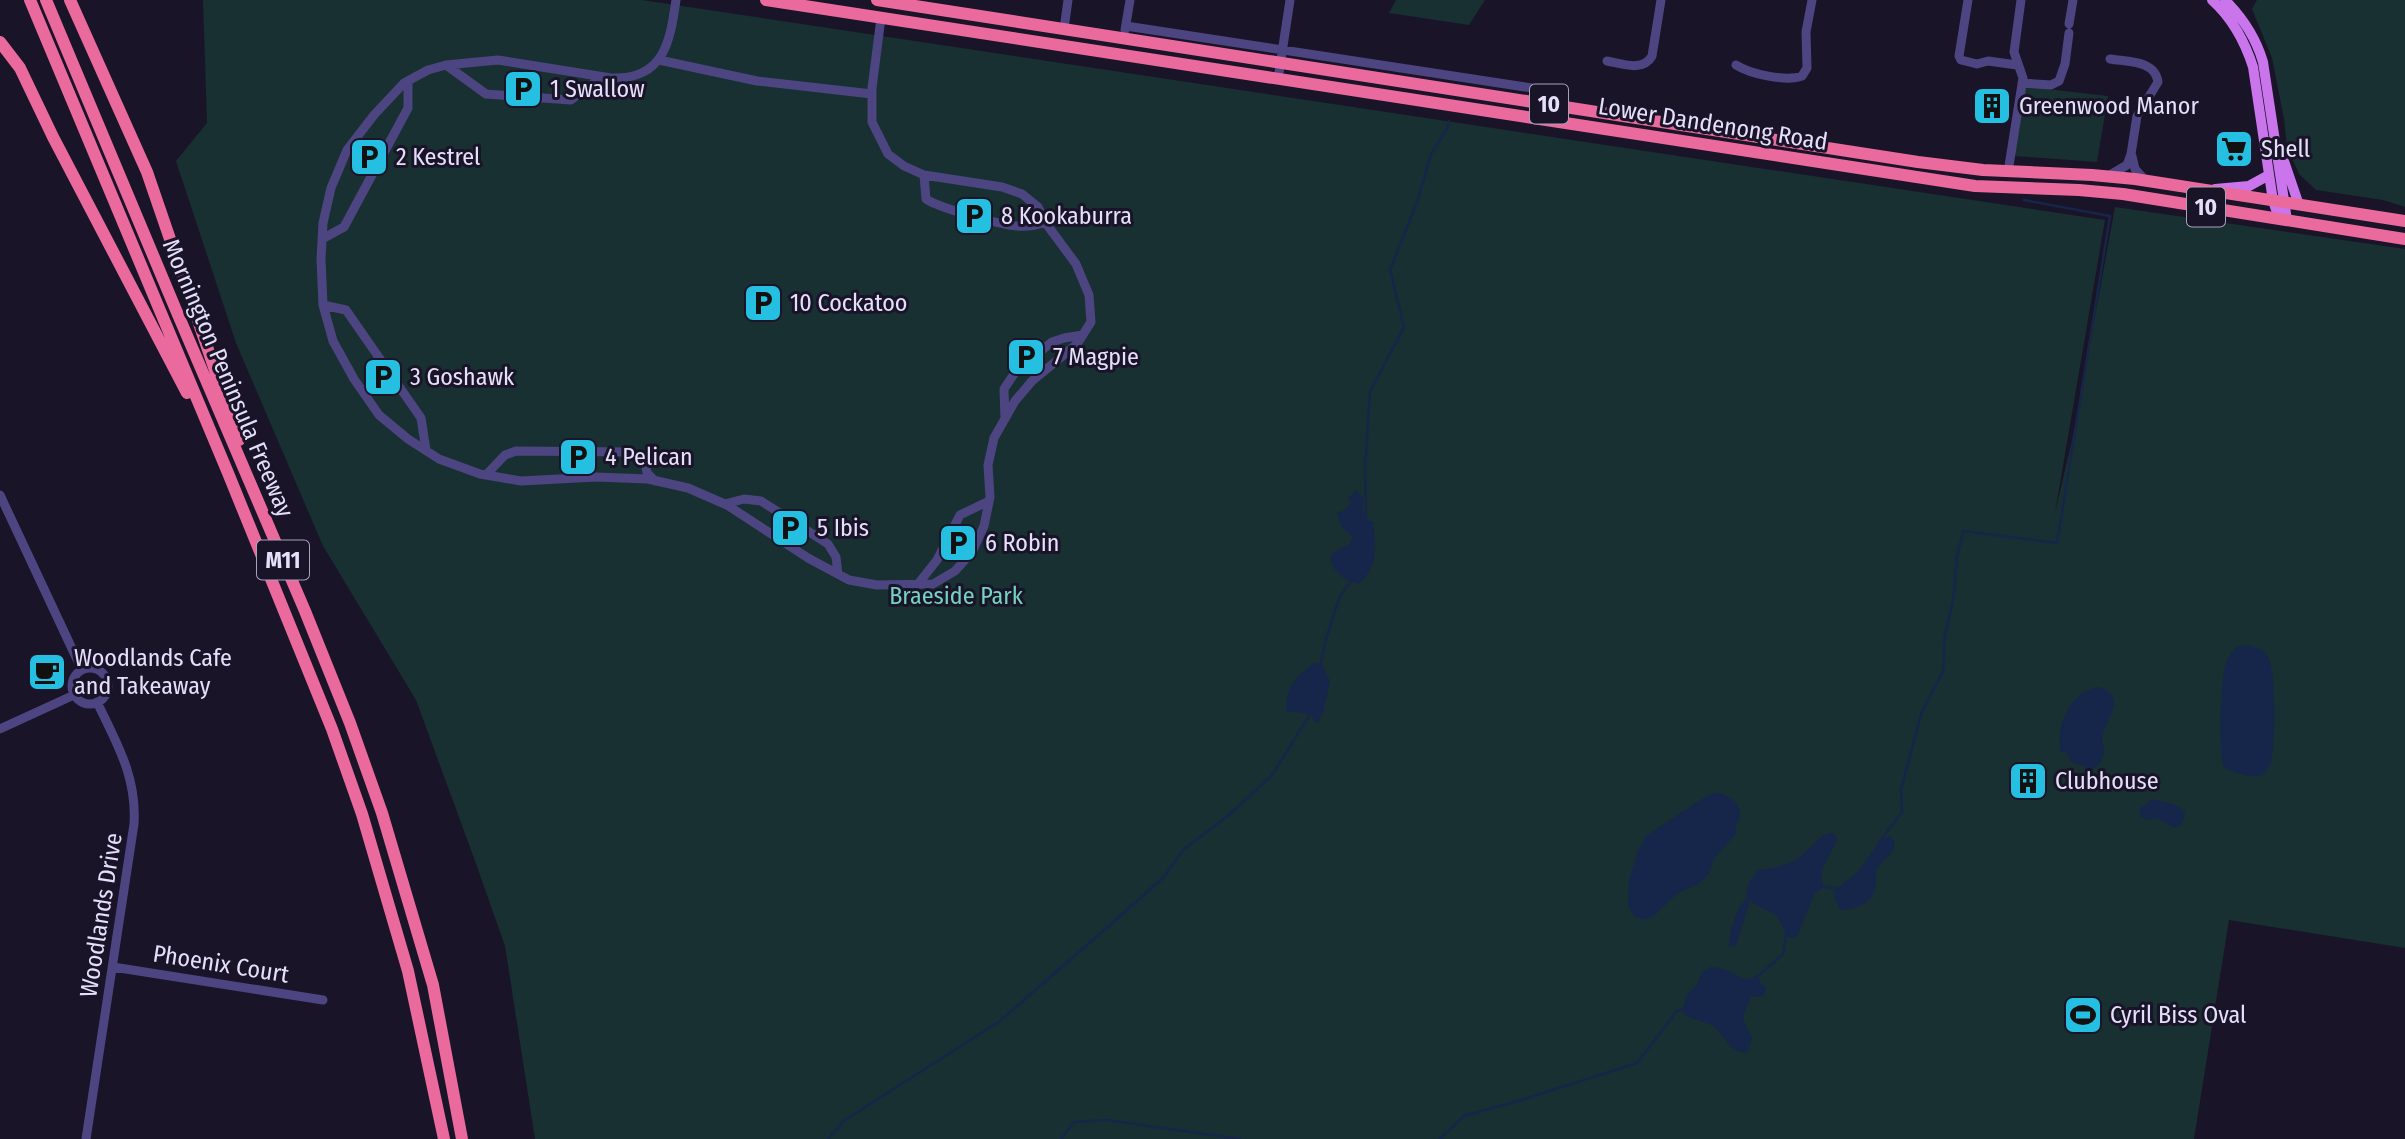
<svg xmlns="http://www.w3.org/2000/svg" width="2405" height="1139" viewBox="0 0 2405 1139" font-family="'Fira Sans Condensed',sans-serif">
  <style>
    .green { fill: #183031 }
    .water { fill: #16264a }
    .lines { fill: none; stroke-linecap: round; stroke-linejoin: round }
    .stream { stroke: #16264a; stroke-width: 2.5 }
    .minor { stroke: #4d4581; stroke-width: 9 }
    .major { stroke: #ca75ec; stroke-width: 10 }
    .highway { stroke: #eb6a9d; stroke-width: 12 }
    .labels { text-anchor: middle; stroke-width: 6; stroke-linejoin: round; paint-order: stroke }
    .shield { fill: #191428; stroke: #a8a2bc; stroke-width: 2 }
    .shield-label { font-size: 23px; font-weight: bold; fill: #e5dffb }
    .poi-label { font-size: 24px; fill: #e5dffb; stroke: #191428; text-anchor: start }
    .street-label { font-size: 24px; fill: #e5dffb; stroke: #191428 }
    .park-label { font-size: 24px; fill: #74d2c3; stroke: #191428 }
  </style>
  <rect width="100%" height="100%" fill="#191428"/>
  <!-- green -->
  <path class="green" d="M203,0H642L2105,220L2055,513L2073,436L2115,207L2405,249V948L2229,920L2194,1139H535L505,946L475,861L416,700L323,546L236,343L176,161L207,123Z
    M1396,0H1485L1469,25L1389,13Z
    M2257,0H2405V207L2383,200L2316,190L2299,174L2287,147L2284,119L2272,58L2252,9Z
    M2029,87L2108,96L2097,162L2014,156L2024,90Z"/>
  <!-- water -->
  <path class="water" d="M1356,490L1364,499L1362,509L1367,521H1373C1375,547 1380,564 1359,584C1344,580 1330,571 1331,554L1349,544L1353,537L1342,527L1337,513L1345,510L1351,503L1348,498Z
    M2247,645C2257,647 2264,649 2269,659C2276,672 2275,741 2272,757C2271,765 2267,771 2261,776H2247L2225,769C2217,753 2221,685 2225,666C2227,658 2231,653 2236,647Z
    M1315,663L1322,664L1330,681L1323,713L1317,724L1310,714L1287,711C1284,689 1297,674 1315,663Z
    M2098,687C2131,696 2104,720 2102,739C2102,742 2104,746 2104,749C2105,759 2097,768 2089,771L2084,766L2071,762L2066,752L2061,753C2055,728 2069,692 2098,687Z
    M1717,792C1731,798 1741,801 1740,818L1736,824V834L1715,857L1709,873L1704,879L1698,884L1678,893L1657,913L1646,920L1635,917L1628,906L1629,880L1637,853L1646,836L1705,797Z
    M2153,799C2164,803 2178,802 2185,813C2180,836 2171,826 2157,818L2148,820L2141,817L2139,809Z
    M1830,833L1835,834L1837,840C1831,855 1816,870 1824,887L1814,894L1798,935L1794,938L1786,937C1778,907 1772,916 1750,901L1736,946L1729,947C1729,932 1736,908 1746,899C1747,892 1747,887 1750,881C1754,875 1756,875 1757,869C1768,871 1791,864 1800,857C1811,849 1816,836 1830,833Z
    M1890,836L1895,844L1892,852L1876,869C1875,876 1877,886 1874,892C1870,904 1852,911 1841,910L1834,897L1835,890L1858,872L1881,839Z
    M1710,967C1717,967 1726,969 1733,973C1744,979 1746,982 1757,975L1760,982L1766,988L1764,996L1751,997C1740,1024 1741,1013 1752,1038L1748,1052C1731,1055 1725,1036 1714,1027C1705,1020 1691,1021 1683,1013L1686,995L1696,987L1702,972Z"/>
  <g class="lines">
    <!-- stream -->
    <path class="stream" d="M1366,522L1365,464L1370,392L1404,327L1390,270L1417,202L1431,154L1447,129L1449,121
      M1320,667L1326,639L1339,598L1352,579
      M1880,841L1902,812L1901,789L1922,711L1943,672L1945,634L1953,602L1957,557L1963,531L2057,543L2110,216L2024,200
      M1821,886L1838,889
      M1757,977L1783,954L1786,936
      M828,1139L845,1120L1000,1021L1119,917L1164,877L1183,850L1229,815L1273,774L1311,712
      M1061,1139L1074,1122L1106,1120L1240,1139
      M1440,1139L1464,1116L1518,1101L1637,1063L1677,1011L1686,1008"/>
    <!-- minor -->
    <path class="minor" d="M676,0C670,42 664,80 611,78L498,60L446,65L428,70L404,83L374,115L347,150L331,188L323,223L321,259L323,305L333,341L354,379L379,415L408,439L439,459L480,474L521,481L596,477L648,479L688,488L727,505L808,558L849,580L877,585L933,584L955,571L972,552L984,526L990,497L988,465L994,438L1015,401L1032,381L1077,344L1091,322L1089,295L1076,264L1045,222L1038,207L1022,194L1002,187L924,175L904,166L888,154L872,122V88L881,18
      M1968,0L1959,56L1961,60L1977,64L1988,61L2017,65
      M2069,24L2073,0
      M1126,26L1545,90L1550,93L1555,105
      M1064,29L1068,0
      M1125,30L1130,0
      M659,60L757,81L872,94
      M1607,61C1623,64 1643,72 1652,56L1661,0
      M446,65L486,94L571,100L602,77
      M1736,65C1750,74 1786,82 1802,76L1807,68L1806,32L1812,0
      M1278,79L1290,0
      M2022,83L2051,85L2059,81L2065,64L2069,33
      M2132,156L2135,169L2145,180
      M2008,172L2023,78L2014,52L2021,0
      M924,175L926,199C939,208 1001,225 1017,226C1028,227 1035,226 1045,222
      M2110,175L2127,165L2131,154L2137,116L2158,82C2155,60 2128,62 2110,59
      M322,239L344,227L408,108V81
      M323,305L346,310L421,418L426,450
      M1005,419L1004,389L1016,371L1052,342L1064,338L1083,335
      M486,475L505,455L516,451L631,452L645,462L647,473L655,481
      M0,495L82,670
      M725,504L744,499L761,501L828,544L836,557L838,574
      M918,584L937,560L960,515L989,501
      M72 686a18 18 0 1 1 36 0a18 18 0 1 1-36 0Z
      M0,729L74,695
      M113,967L323,1000
      M86,1139L134,824C137,777 117,744 97,702"/>
    <!-- major -->
    <path class="major" d="M2212,0C2232,18 2245,42 2253,67L2273,201L2279,218
      M2225,0C2243,18 2256,38 2263,62L2287,220
      M2284,161L2299,205
      M2215,189L2249,186L2269,175"/>
    <!-- highway -->
    <path class="highway" d="M30,0L228,473L332,729L362,814L408,971L444,1139
      M46,0L176,310L305,611L350,723L382,813L433,985L462,1139
      M70,0L147,172L239,440
      M766,0L1975,186L2079,190L2123,194L2405,239
      M877,0L1918,162L1983,170L2092,175L2135,179L2405,221
      M0,42L20,68L53,137L187,393"/>
  </g>
  <!-- icons -->
  <defs>
    <symbol id="parking-square" viewBox="-11 -11 22 22"><rect x="-9" y="-9" width="18" height="18" rx="4" fill="#25bfe2" stroke="#191428"/><path d="M-3.5-5.5H1a3.5 3.5 0 0 1 0 7H-1V5.5H-3.5ZM-1-3.4V-.6H.8a1.4 1.4 0 0 0 0-2.8Z" fill="#111"/></symbol>
    <symbol id="building-square" viewBox="-11 -11 22 22"><rect x="-9" y="-9" width="18" height="18" rx="4" fill="#25bfe2" stroke="#191428"/><path d="M-4-6H4V6H1V3H-1V6H-4ZM-2.5-4.3h1.7v1.8h-1.7ZM.8-4.3h1.7v1.8H.8ZM-2.5-1h1.7V.8h-1.7ZM.8-1h1.7V.8H.8Z" fill="#111"/></symbol>
    <symbol id="supermarket-square" viewBox="-11 -11 22 22"><rect x="-9" y="-9" width="18" height="18" rx="4" fill="#25bfe2" stroke="#191428"/><path d="M-6-5.5h2.5l.6 2H6L4.5 2H-2.5L-4.4-4H-6ZM-1.5 3.2a1.3 1.3 0 1 0 .1 0ZM3 3.2a1.3 1.3 0 1 0 .1 0Z" fill="#111"/></symbol>
    <symbol id="cafe-square" viewBox="-11 -11 22 22"><rect x="-9" y="-9" width="18" height="18" rx="4" fill="#25bfe2" stroke="#191428"/><path d="M-5.5-4.5H6V0H3Q3 3.5 0 3.5H-2.5Q-5.5 3.5-5.5 0ZM3-3.2v2h1.7v-2ZM-6 4.5H4V6H-6Z" fill="#111"/></symbol>
    <symbol id="stadium-square" viewBox="-11 -11 22 22"><rect x="-9" y="-9" width="18" height="18" rx="4" fill="#25bfe2" stroke="#191428"/><path d="M0-5a6.5 5 0 1 0 0 10a6.5 5 0 1 0 0-10ZM-3.5-1.8h7v3.6h-7Z" fill="#111"/></symbol>
  </defs>
  <g fill-rule="evenodd">
    <use href="#parking-square" x="501" y="67" width="44" height="44"/>
    <use href="#building-square" x="1970" y="84" width="44" height="44"/>
    <use href="#supermarket-square" x="2212" y="127" width="44" height="44"/>
    <use href="#parking-square" x="347" y="135" width="44" height="44"/>
    <use href="#parking-square" x="952" y="194" width="44" height="44"/>
    <use href="#parking-square" x="741" y="281" width="44" height="44"/>
    <use href="#parking-square" x="1004" y="335" width="44" height="44"/>
    <use href="#parking-square" x="361" y="355" width="44" height="44"/>
    <use href="#parking-square" x="556" y="435" width="44" height="44"/>
    <use href="#parking-square" x="768" y="506" width="44" height="44"/>
    <use href="#parking-square" x="936" y="521" width="44" height="44"/>
    <use href="#cafe-square" x="25" y="650" width="44" height="44"/>
    <use href="#building-square" x="2006" y="759" width="44" height="44"/>
    <use href="#stadium-square" x="2061" y="993" width="44" height="44"/>
  </g>
  <g class="labels">
    <!-- shield labels -->
    <g class="shield">
      <rect x="1530" y="84.5" width="38" height="39" rx="5"/>
      <rect x="2187" y="187.5" width="38" height="39" rx="5"/>
      <rect x="257" y="540.5" width="52" height="39" rx="5"/>
    </g>
    <g class="shield-label">
      <text x="1549" y="112">10</text>
      <text x="2206" y="215">10</text>
      <text x="283" y="568">M11</text>
    </g>
    <!-- poi labels -->
    <g class="poi-label">
      <text x="550" y="97">1 Swallow</text>
      <text x="2019" y="114">Greenwood Manor</text>
      <text x="2261" y="157">Shell</text>
      <text x="396" y="165">2 Kestrel</text>
      <text x="1001" y="224">8 Kookaburra</text>
      <text x="790" y="311">10 Cockatoo</text>
      <text x="1053" y="365">7 Magpie</text>
      <text x="410" y="385">3 Goshawk</text>
      <text x="605" y="465">4 Pelican</text>
      <text x="817" y="536">5 Ibis</text>
      <text x="985" y="551">6 Robin</text>
      <text x="74" y="666">Woodlands Cafe<tspan x="74" dy="28">and Takeaway</tspan></text>
      <text x="2055" y="789">Clubhouse</text>
      <text x="2110" y="1023">Cyril Biss Oval</text>
    </g>
    <!-- street labels -->
    <g class="street-label">
      <text transform="translate(1713 124) rotate(9)" y="8">Lower Dandenong Road</text>
      <text transform="translate(228 378) rotate(67)" y="8">Mornington Peninsula Freeway</text>
      <text transform="translate(101 915) rotate(-81)" y="8">Woodlands Drive</text>
      <text transform="translate(221 964) rotate(9)" y="8">Phoenix Court</text>
    </g>
    <!-- park labels -->
    <g class="park-label">
      <text x="956" y="604">Braeside Park</text>
    </g>
  </g>
</svg>
